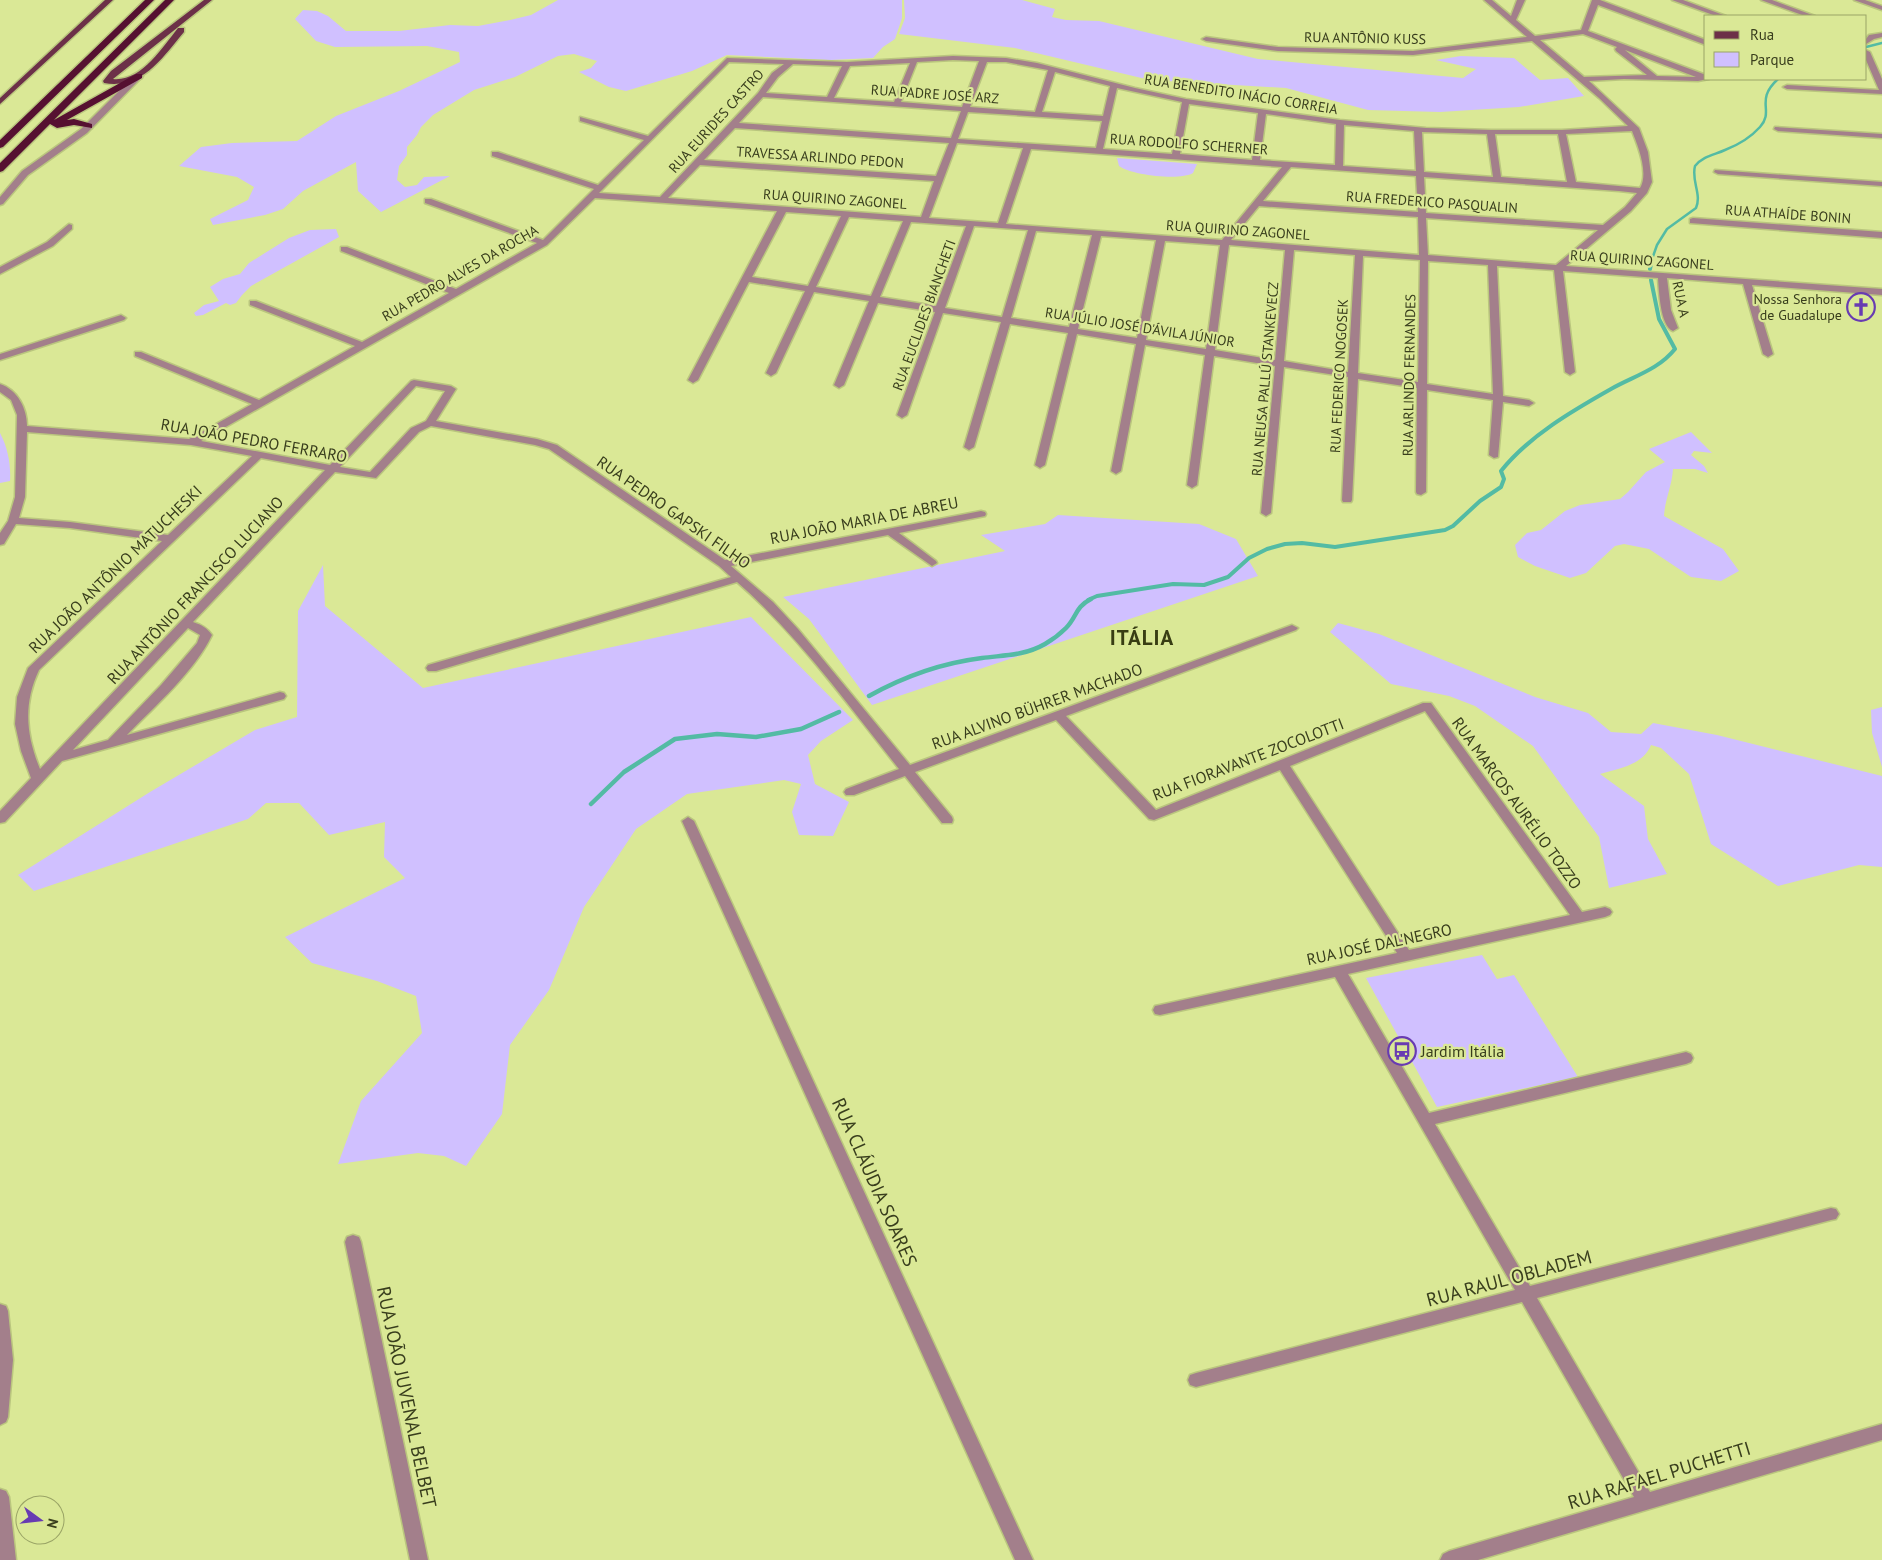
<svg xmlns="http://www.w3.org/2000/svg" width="1882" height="1560" viewBox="0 0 1882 1560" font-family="'PT Sans',sans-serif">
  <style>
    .green { fill: #d0c0ff }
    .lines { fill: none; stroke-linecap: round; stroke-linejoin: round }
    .stream-far2 { stroke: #53bba4; stroke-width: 2.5 }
    .stream-far1 { stroke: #53bba4; stroke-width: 4 }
    .stream { stroke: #53bba4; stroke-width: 4.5 }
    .minor-casing { stroke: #bac67e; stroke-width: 3 }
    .major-casing { stroke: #bac67e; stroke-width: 3 }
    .highway-casing { stroke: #bac67e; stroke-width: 3 }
    .minor { fill: #a37f8b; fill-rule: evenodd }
    .major { fill: #6c3048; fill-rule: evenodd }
    .highway { fill: #561031; fill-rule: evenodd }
    .labels { text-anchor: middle; stroke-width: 4.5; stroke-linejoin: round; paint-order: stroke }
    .far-street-label { font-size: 14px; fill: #393e1d; stroke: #dae896 }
    .far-poi-label { font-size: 14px; fill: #393e1d; stroke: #dae896; text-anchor: end }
    .street-label { font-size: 16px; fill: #393e1d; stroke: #dae896 }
    .poi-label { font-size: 16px; fill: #393e1d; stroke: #dae896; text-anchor: start }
    .near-street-label { font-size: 19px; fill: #393e1d; stroke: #dae896 }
    .district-label { font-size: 21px; font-weight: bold; letter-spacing: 1px; fill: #383d13; stroke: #dae896 }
  </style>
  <rect width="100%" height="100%" fill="#dae896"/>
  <!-- green -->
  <path class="green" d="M558,0H902V18L895,39L883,47L873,58L830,60L727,55L692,71L626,91L609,87L579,72L591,68L597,61L574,54L558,56L515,77L474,90L433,115L421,127L417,135L407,147V155L399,166L397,180L405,187L417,185L424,177L450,176L381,212L358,191L356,162L303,191L283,209L265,215L213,225L210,219L248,200L254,187L237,177L179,166L201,147L232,143L297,141L336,116L399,91L460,62L459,52L427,46L335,47L316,41L295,19L303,10L317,11L328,16L346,31H399L450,25L478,26L510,20L531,15Z
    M904,0H1022L1055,9L1052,17L1066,20L1099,21L1258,59L1463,78L1476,69L1436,60L1461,56L1514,58L1540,80L1568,78L1584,96L1519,107L1440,112L1368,110L1286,88L1150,80L1015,48L899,34L905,18Z
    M1117,158L1197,164L1193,173C1180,181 1131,175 1119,166Z
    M336,229L339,237L251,286L242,295L236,303L230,305L226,303L203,315L196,316L194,313L204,305L219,301L210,287L223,279L240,274L249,263L289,238L310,230Z
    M1691,432L1712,453L1694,451L1691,455L1704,466L1708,473L1695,469H1673C1672,486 1665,499 1664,516L1723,549L1739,571L1721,581L1691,577L1649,549L1624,544L1615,546L1586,573L1570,578L1535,566L1518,557L1515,545L1527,533L1541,530L1565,511L1580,505L1620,499L1628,492L1646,472L1665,462L1649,449Z
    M0,433C8,448 11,465 10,481L0,483Z
    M1058,515L1199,524L1236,539L1258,576L872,705L809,619L783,597L1005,551L981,535L1045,524Z
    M323,565L325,606L423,688L751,617L853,720L821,741L808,755L815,784L849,802L833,836L799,835L792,812L801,784L784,780L687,794L636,829L584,907L549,990L510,1045L502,1114L466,1166L444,1156L418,1153L338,1164L361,1101L422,1033L416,996L377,981L312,963L285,937L405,878L384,857L385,822L329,835L299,803H266L248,819L34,891L18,875L150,792L255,730L297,717L298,611Z
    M1338,623L1379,634L1535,697L1588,713L1611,732L1641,734L1653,723L1717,735L1882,776V867L1859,865L1778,886L1711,844L1689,774L1661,748L1651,745C1642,766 1619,768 1600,774L1644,806L1648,839L1667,874L1609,888L1599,837L1533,746L1475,706L1449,696L1391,684L1330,632Z
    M1882,707V767L1872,733L1871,710Z
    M1482,955L1497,979L1514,975L1578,1077L1437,1107L1366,978Z"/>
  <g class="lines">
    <!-- stream-far2 -->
    <path class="stream-far2" d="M1866,47L1882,43
      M1650,265L1657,245L1667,229L1696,208C1702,194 1691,181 1695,166C1703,156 1714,155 1725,150C1738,145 1751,137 1760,127C1775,110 1754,101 1778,79"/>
    <!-- stream-far1 -->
    <path class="stream-far1" d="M1650,269L1651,264
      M1088,600L1097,596L1173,584L1204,585L1228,577L1249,558L1267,549L1285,544L1302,543L1335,547L1445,530L1453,526L1480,501L1501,487L1504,479L1501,471C1529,436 1572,411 1611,389C1634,376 1658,370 1675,349L1659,319L1651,280"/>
    <!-- stream -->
    <path class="stream" d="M869,696C903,677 942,663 982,658C1004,655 1024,656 1045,644C1052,640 1061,633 1066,628C1077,617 1075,607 1091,599
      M591,804L624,772L675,739L717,734L756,737L801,729L839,712"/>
    <defs>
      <path id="minor" d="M1484,0H1492L1511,16L1517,0H1525L1516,20L1535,36L1581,30L1592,0H1600L1706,40V45L1598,5L1588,31L1706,75V79H1709L1698,81L1624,79L1589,81L1639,128L1648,152L1652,182L1647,193L1631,211L1566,266L1882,289V295L1752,285L1773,354L1768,357L1763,354L1743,284L1667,278L1671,310L1678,328L1673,331C1660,326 1659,290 1658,278L1563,271L1575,372L1570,375L1565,372L1554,270L1497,266L1503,396L1529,400L1534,403L1529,406L1503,402L1498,457L1494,458L1489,455L1493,400L1427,390L1426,492L1421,495L1417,494L1416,492L1417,388L1358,379L1352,500L1351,502H1343L1342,500L1348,377L1284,367L1271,513L1266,516L1261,513L1275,366L1214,356L1197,485L1192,488L1187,485L1205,355L1145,345L1121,471L1116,474L1111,471L1136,344L1077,334L1045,465L1040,468L1035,465L1068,333L1010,324L974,447L969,450L964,447L1001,322L943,313L907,415L902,418L897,415L935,312L878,303L844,385L839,388L834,385L869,301L814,292L776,373L771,376L766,373L805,291L749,282L698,380L693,383L688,380L777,211L595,198L547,245L201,441L330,465L411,381L414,380L451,386L456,389L436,421L537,439L557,445L725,560L981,511L985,512L986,514L985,516L899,533L936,561L937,563L932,566L888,535L731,566L773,602L798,629L910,765L1292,625L1298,628L1296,630L1066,716L1156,810L1423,703H1431L1582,912L1605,907L1610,909L1612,912L1610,915L1605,917L1348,974L1429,1113L1686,1052L1691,1054L1693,1058L1691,1062L1686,1064L1435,1124L1530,1286L1831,1208L1836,1209L1839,1214L1836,1219L1831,1220L1537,1298L1650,1492L1882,1424V1440L1478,1560H1440L1443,1554L1449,1551L1634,1497L1522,1302L1196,1387L1190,1385L1188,1380L1190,1375L1196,1373L1515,1290L1335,977L1160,1015L1155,1014L1153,1010L1155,1006L1160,1005L1397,953L1280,770L1154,820L1149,819L1056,720L915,772L952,817L953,820L952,823H942L905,776L854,795H846L844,792L846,789L899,769C848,705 799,636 737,582L436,671H428L426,668L428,665L731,577L719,566L549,449L535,445L431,426L419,432L376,478L335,472L193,622C202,625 207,628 212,635C195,671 155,706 127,735L280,692L284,693L286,696L284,699L62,761L5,822L0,823V811L31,778L21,751L15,724L17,697L28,668L162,541L70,528L16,524L4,544L0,545V533L8,521L15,497L17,415L11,400L0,392V384C18,390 27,409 27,426L189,439L252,404L135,356V352H141L259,400L355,346L250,305V301H256L362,342L449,293L341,251V247H347L456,289L537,243L425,203V199H431L543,240L594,189L492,156V152H498L598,185L644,140L580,121V117L648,136L727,58L847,62L953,56L1006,58L1037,63L1135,88L1186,99L1340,120L1426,128L1491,130H1562L1628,126L1599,98L1532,41L1413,55L1278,51L1206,41L1202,39L1206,37L1278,47L1413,51L1527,37ZM1583,34L1617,47L1615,49L1616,51L1647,75L1584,77L1540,40ZM1625,50L1696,77L1657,76ZM953,60L979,61L962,107L901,102L917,62ZM729,62L784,64L772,73L758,93L660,197L599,193ZM987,62H1006L1048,70L1035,112L970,107ZM910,63L894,102L834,98L850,66ZM793,64L842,66L827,97L766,93L778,77ZM1055,72L1110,86L1103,116L1042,112ZM1117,88L1182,102L1172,154L1103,149ZM763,97L961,111L951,138L739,123ZM1189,104L1258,113L1252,160L1180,154ZM968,112L1102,121L1096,148L958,139ZM1266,114L1336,124L1335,165L1260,160ZM1344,125L1414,131L1416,171L1343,166ZM735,128L949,143L936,176L704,160ZM1632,131C1638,146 1649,173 1640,188L1576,182L1566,134ZM1422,132L1487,134L1493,177L1424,172ZM1495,134H1558L1567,182L1501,177ZM957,143L1023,148L998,223L929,218ZM1031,149L1282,167L1222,240L1006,224ZM700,165L934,181L921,217L668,198ZM1291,167L1416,176L1418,212L1263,201ZM1424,177L1619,191L1637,193L1625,207L1603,225L1426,213ZM1259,206L1418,217L1419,255L1231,240ZM786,212L841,216L808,286L752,277ZM849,217L903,221L871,296L816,287ZM1426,218L1598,230L1556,265L1428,255ZM911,222L966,226L936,306L880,297ZM974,226L1028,230L1002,317L945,308ZM1036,231L1092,235L1069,327L1011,318ZM1101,236L1156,240L1137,338L1078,329ZM1165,241L1220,245L1206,349L1146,340ZM1229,245L1285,250L1275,360L1215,350ZM1294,250L1355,255L1348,372L1284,361ZM1363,256L1420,260L1418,382L1358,373ZM1428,261L1488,265L1493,394L1427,384ZM416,386L445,391L426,421L411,428L370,472L340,467ZM27,432L191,445L252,456L168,535L70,522L19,518L25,497ZM261,458L325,470L40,769C26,735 23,704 39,670ZM188,628L200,635L197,643L161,685L108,740L73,750ZM1425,711L1570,915L1409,950L1290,766Z
        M1672,0H1683L1726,16H1716Z
        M1761,0H1772L1815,16H1805Z
        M1854,0H1865L1882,6V10Z
        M1882,33V37L1874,39L1866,44V39L1869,35Z
        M1866,50L1870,52L1882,79V94L1787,89L1783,87L1787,85L1879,90L1866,60Z
        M136,74L143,76L87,133L28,175L3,204L0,205V197L22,171L81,129Z
        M1775,127L1882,134V138L1778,131L1774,129Z
        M1715,170L1882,182V186L1718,174L1714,172Z
        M1693,218L1882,232V238L1690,223V219Z
        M69,224L72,225V229L53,246L0,274V267L47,242Z
        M121,315L126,318L124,320L0,360V354Z
        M688,817L694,821L1033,1560H1015L682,821Z
        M353,1235L359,1237L361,1242L428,1560H410L345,1242L347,1237Z
        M0,1304L6,1306L8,1311L13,1360L8,1417L6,1422L0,1425Z
        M0,1489L6,1491L9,1497L16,1560H0Z"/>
      <path id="major" d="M105,0H113L0,104V98Z
        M204,0H212L113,79C141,82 162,48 178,28H184V32C163,57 142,90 104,83L103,81L111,71Z"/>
      <path id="highway" d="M145,0H154L3,147L0,148V140Z
        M165,0H174L54,120L136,74H142V78L67,120L74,119L92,124V128L74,125L57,128L50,124L3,171L0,172V163Z"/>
    </defs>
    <!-- minor casing -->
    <use href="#minor" class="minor-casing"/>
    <!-- major casing -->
    <use href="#major" class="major-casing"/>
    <!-- highway casing -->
    <use href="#highway" class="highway-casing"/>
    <!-- minor -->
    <use href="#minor" class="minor"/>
    <!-- major -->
    <use href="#major" class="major"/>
    <!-- highway -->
    <use href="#highway" class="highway"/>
  </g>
  <!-- icons -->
  <defs>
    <symbol id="church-ring" viewBox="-11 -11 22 22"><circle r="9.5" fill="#dae896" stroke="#683bb2" stroke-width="1.5"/><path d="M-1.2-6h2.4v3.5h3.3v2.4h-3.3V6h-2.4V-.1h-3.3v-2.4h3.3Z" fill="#683bb2"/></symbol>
    <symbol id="bus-ring" viewBox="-11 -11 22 22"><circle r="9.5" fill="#dae896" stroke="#683bb2" stroke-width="1.5"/><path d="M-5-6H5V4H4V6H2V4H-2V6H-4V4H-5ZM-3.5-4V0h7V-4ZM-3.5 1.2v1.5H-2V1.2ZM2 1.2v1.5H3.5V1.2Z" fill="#683bb2"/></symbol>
  </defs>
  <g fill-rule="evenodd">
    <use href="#church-ring" x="1845" y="291" width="32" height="32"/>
    <use href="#bus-ring" x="1386" y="1035" width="32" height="32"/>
  </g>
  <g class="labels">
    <!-- far-street labels -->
    <g class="far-street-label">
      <text transform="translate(1365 38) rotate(1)" y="5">RUA ANTÔNIO KUSS</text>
      <text transform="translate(935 94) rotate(4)" y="5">RUA PADRE JOSÉ ARZ</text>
      <text transform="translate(1241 94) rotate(9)" y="5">RUA BENEDITO INÁCIO CORREIA</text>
      <text transform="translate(716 121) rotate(-48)" y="5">RUA EURIDES CASTRO</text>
      <text transform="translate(1189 144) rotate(4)" y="5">RUA RODOLFO SCHERNER</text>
      <text transform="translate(820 157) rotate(4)" y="5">TRAVESSA ARLINDO PEDON</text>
      <text transform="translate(835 199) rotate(4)" y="5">RUA QUIRINO ZAGONEL</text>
      <text transform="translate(1432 202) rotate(4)" y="5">RUA FREDERICO PASQUALIN</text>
      <text transform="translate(1788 214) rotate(4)" y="5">RUA ATHAÍDE BONIN</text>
      <text transform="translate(1238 230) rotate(4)" y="5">RUA QUIRINO ZAGONEL</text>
      <text transform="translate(1642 260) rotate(4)" y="5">RUA QUIRINO ZAGONEL</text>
      <text transform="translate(460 273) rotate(-30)" y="5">RUA PEDRO ALVES DA ROCHA</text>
      <text transform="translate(1681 299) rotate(78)" y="5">RUA A</text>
      <text transform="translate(924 315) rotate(-70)" y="5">RUA EUCLIDES BIANCHETI</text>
      <text transform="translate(1140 327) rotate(9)" y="5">RUA JÚLIO JOSÉ D'ÁVILA JÚNIOR</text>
      <text transform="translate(1409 375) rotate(-89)" y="5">RUA ARLINDO FERNANDES</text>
      <text transform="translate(1339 376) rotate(-87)" y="5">RUA FEDERICO NOGOSEK</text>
      <text transform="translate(1265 379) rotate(-85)" y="5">RUA NEUSA PALLÚ STANKEVECZ</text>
    </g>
    <!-- far-poi labels -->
    <g class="far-poi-label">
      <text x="1842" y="304">Nossa Senhora<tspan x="1842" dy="16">de Guadalupe</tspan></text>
    </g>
    <!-- street labels -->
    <g class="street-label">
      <text transform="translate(254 440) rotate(10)" y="6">RUA JOÃO PEDRO FERRARO</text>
      <text transform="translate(674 512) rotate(35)" y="6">RUA PEDRO GAPSKI FILHO</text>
      <text transform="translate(864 520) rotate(-11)" y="6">RUA JOÃO MARIA DE ABREU</text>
      <text transform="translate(115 569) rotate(-44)" y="6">RUA JOÃO ANTÔNIO MATUCHESKI</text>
      <text transform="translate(195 590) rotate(-47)" y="6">RUA ANTÔNIO FRANCISCO LUCIANO</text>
      <text transform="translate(1037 706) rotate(-20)" y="6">RUA ALVINO BÜHRER MACHADO</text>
      <text transform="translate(1248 759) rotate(-21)" y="6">RUA FIORAVANTE ZOCOLOTTI</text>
      <text transform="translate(1517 803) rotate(54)" y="6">RUA MARCOS AURÉLIO TOZZO</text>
      <text transform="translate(1379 944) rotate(-12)" y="6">RUA JOSÉ DAL'NEGRO</text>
    </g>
    <!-- poi labels -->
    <g class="poi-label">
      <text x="1421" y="1057">Jardim Itália</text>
    </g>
    <!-- near-street labels -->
    <g class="near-street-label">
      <text transform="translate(875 1182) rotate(66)" y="7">RUA CLÁUDIA SOARES</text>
      <text transform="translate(1509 1278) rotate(-15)" y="7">RUA RAUL OBLADEM</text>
      <text transform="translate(407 1397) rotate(78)" y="7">RUA JOÃO JUVENAL BELBET</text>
      <text transform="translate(1659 1475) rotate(-17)" y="7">RUA RAFAEL PUCHETTI</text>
    </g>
    <!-- district labels -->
    <g class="district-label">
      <text x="1142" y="645">ITÁLIA</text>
    </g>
  </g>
  <!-- legend -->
  <rect x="1704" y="15" width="162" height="65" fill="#dae896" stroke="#9aa466"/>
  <rect x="1714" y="31" width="25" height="8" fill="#6c3048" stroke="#9aa466"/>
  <text x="1750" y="40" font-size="15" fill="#393e1d">Rua</text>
  <rect x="1714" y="52" width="25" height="15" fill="#d0c0ff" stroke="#9aa466"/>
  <text x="1750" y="65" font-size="15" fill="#393e1d">Parque</text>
  <!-- north arrow -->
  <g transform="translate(40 1520) rotate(105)"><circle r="24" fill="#dae896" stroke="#9aa466"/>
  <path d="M0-4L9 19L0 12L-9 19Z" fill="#683bb2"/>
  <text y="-8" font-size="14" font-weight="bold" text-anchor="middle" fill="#393e1d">N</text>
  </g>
</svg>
